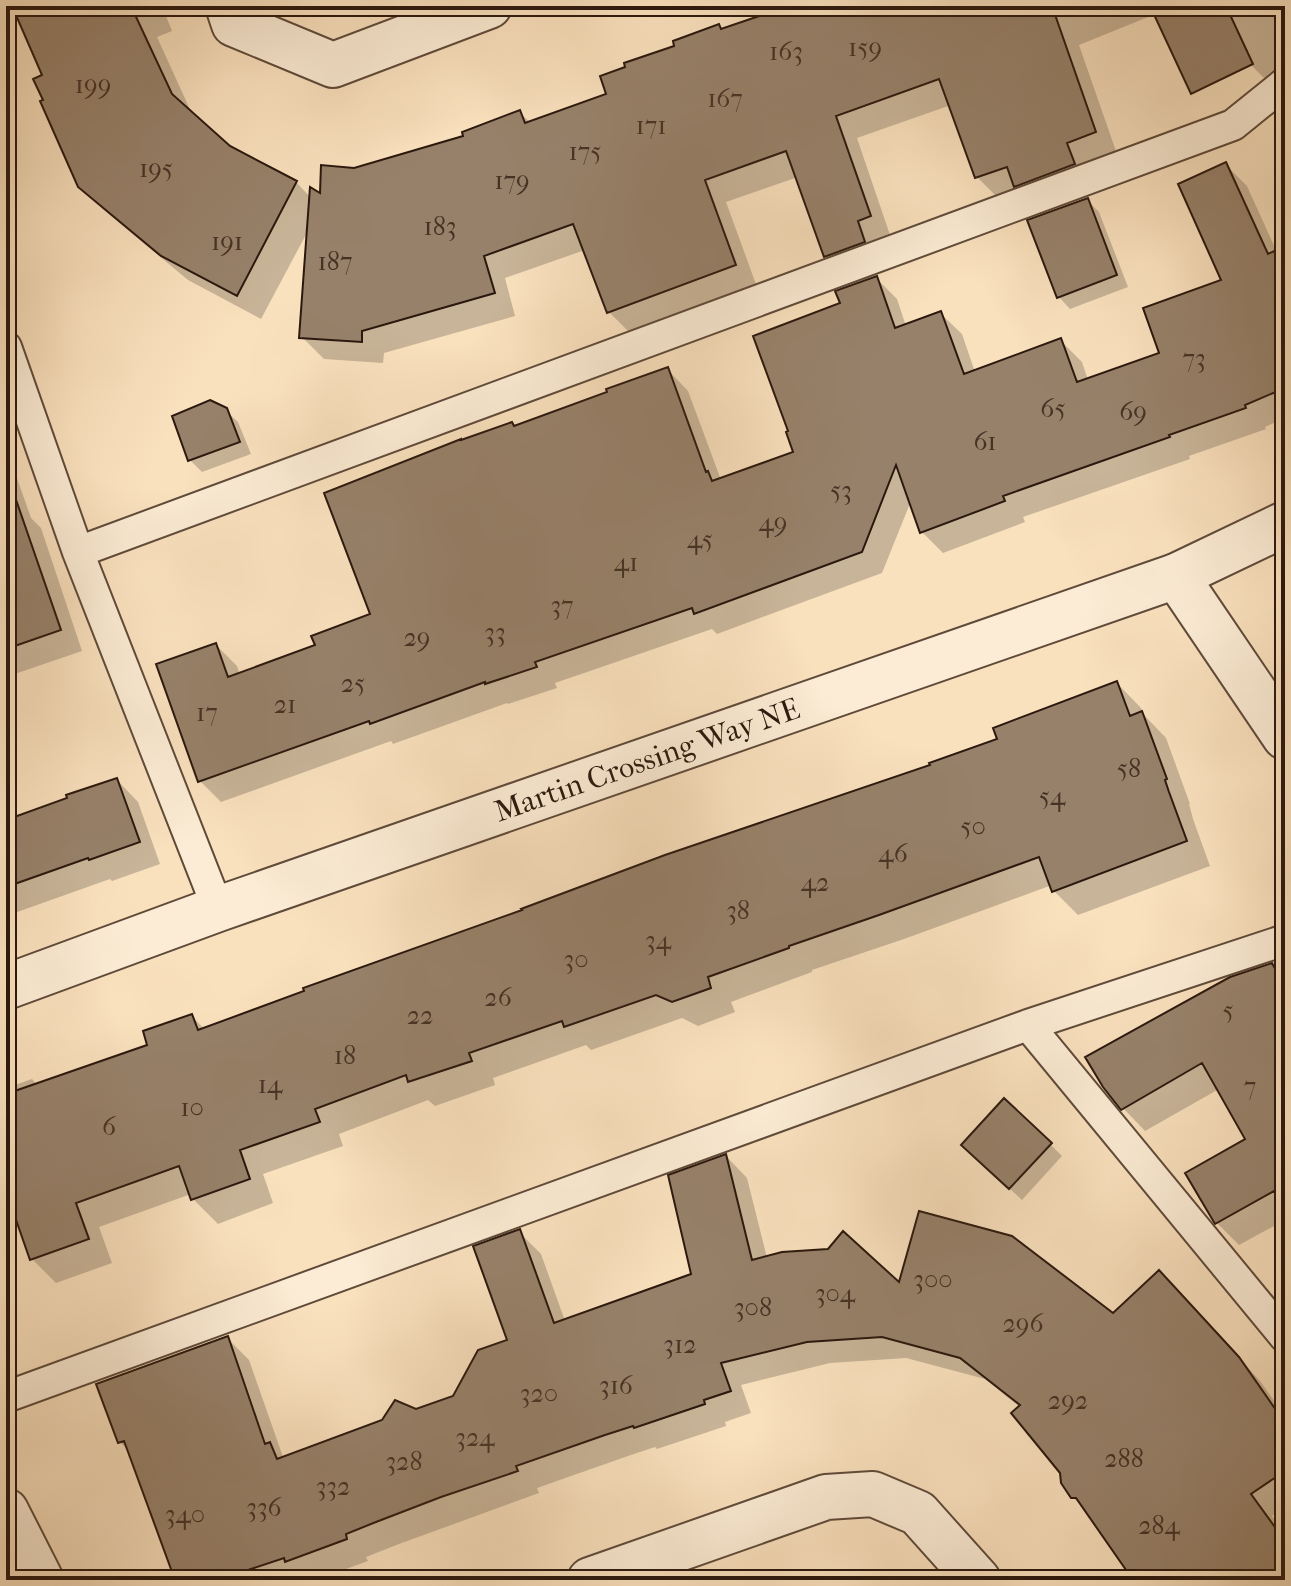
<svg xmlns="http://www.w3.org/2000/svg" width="1291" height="1586" viewBox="0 0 1291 1586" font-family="'IM FELL French Canon',serif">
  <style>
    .shadow { fill: #0003 }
    .building { fill: #97816a; stroke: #2b180e; stroke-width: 2 }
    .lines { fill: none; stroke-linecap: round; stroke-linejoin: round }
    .service-casing { stroke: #5f4a3a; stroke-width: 34 }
    .minor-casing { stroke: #5f4a3a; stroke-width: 48 }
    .tertiary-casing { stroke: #5f4a3a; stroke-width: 48 }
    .service { stroke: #fcecd5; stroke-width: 30 }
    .minor { stroke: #fcecd5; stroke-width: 44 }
    .tertiary { stroke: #fcecd5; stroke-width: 44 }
    .labels { text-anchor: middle; stroke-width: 6; stroke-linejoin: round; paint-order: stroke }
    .number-label { font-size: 26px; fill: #463225 }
    .street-label { font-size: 30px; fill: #2b180e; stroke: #fcecd5 }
  </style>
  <rect width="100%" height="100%" fill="#fae1be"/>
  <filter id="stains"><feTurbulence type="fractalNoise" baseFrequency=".0025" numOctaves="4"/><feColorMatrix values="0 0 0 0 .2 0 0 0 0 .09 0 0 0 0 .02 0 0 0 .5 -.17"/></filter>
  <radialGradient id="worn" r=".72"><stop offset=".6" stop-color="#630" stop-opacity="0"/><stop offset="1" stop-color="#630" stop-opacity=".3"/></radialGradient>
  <!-- shadow -->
  <path class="shadow" d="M15,6H162L172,31L157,37L193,116L229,147L296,182L311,198L321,196L354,170L466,137L520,113L531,123L608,95L722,30L793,6H1167L1168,9L1079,45L1117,154L999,199L977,177L951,105L857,138L891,238L847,278L825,256L798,177L726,202L757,287L631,334L609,312L585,250L505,278L515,316L384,353L383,363L324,359L302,337L309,229L261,319L188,280L105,211L80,186L46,101L44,76Z
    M1203,6H1285V79L1271,85L1250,64Z
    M1226,165L1247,186L1281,261L1285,265V418L1265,427L1266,429L1189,456L1190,459L1023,517L1025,522L943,553L922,532L911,501L882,573L717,634L712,629L555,683L557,688L508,704L507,703L393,744L391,741L221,802L200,781L216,645L237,666L240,675L317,646L373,616L515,427L667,369L688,391L721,480L796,454L842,305L876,278L897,299L906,326L940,313L962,334L975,372L1061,341L1082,362L1088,380L1161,354L1223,281Z
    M1087,200L1099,212L1128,287L1070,309L1058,296Z
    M225,410L238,422L251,454L202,472L190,460Z
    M6,454L10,458L31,518L41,528L82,651L6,677Z
    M1117,683L1141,708L1145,716L1166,738L1190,804H1189L1193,819L1210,866L1078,915L1053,890L1052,885L904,939L812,970V972L731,1002L735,1012L698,1026L682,1018L591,1050L586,1045L493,1078L495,1085L435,1106L428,1100L339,1134L343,1146L263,1174L273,1203L218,1224L193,1199L191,1194L99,1227L112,1263L56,1283L32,1259L12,1202L6,1194V1088L32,1079L37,1085L150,1046L192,1016L205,1030L932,766L1000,740Z
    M117,780L138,802L160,864L112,881L110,879L6,916V822Z
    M1271,966L1285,980V1220L1239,1245L1217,1223L1248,1140L1219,1089L1145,1131L1123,1108Z
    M1050,1144L1062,1156L1022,1200L975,1157Z
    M726,1156L747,1178L767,1258L900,1285L1113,1315L1181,1294L1260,1381L1278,1406L1285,1402V1507L1272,1516L1285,1535V1580H1136L1089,1512L1073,1497L1062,1472L1020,1407L985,1379L906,1358L830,1363L741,1385L751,1413L725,1422L726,1426L657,1449L655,1447L628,1456L537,1488L539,1493L399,1544L366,1557L368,1561L316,1580H177L130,1452L120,1442L227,1338L249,1360L283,1457L454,1398L510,1341L519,1232L541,1254L565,1321L694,1275Z"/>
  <!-- building -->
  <path class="building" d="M12,6H131L172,94L230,146L297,181L237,296L161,256L78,187L40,101L43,100L33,79L42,75Z
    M806,6H1052L1096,132L1067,143L1075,164L1014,187L1007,167L975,178L939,79L836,116L871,216L858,221L865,242L824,257L786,151L705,180L736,265L607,313L573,224L484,256L495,293L362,331V342L299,338L310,187L320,193L321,165L354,168L463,136L462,132L520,110L525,123L606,94L600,76L625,67L624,63L674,46L673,41L719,24L721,29L777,10L779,16Z
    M1150,6H1226L1253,64L1191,94Z
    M1226,162L1268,254L1274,251L1285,276V388L1245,405L1246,408L1169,435L1170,437L1003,496L1005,501L920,533L896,465L862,552L694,614L692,608L535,662L537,667L485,684V682L370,724L369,721L198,782L156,664L216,643L228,677L315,645L311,636L370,614L324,493L461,439V440L512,422L514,426L607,392L606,389L668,367L706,472L708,471L712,481L793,452L786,432L788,431L753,336L840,303L835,291L877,276L895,328L941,311L964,374L1061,338L1077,382L1159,353L1143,308L1221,280L1178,184Z
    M1088,198L1117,275L1057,298L1027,220Z
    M210,400L227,408L240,442L188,461L172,416Z
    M13,491L61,630L6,649V492Z
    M1117,681L1130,716L1142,711L1167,779L1165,780L1169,792L1187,841L1052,892L1039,857L879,915L789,946V948L708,977L711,988L672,1002L656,995L564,1027L562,1021L469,1053L472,1061L408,1082L406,1075L315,1109L320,1122L240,1150L250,1179L191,1200L179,1166L76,1203L89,1239L30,1260L6,1191V1094L147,1045L143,1031L192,1014L198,1030L304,991L303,988L522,910L521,909L665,855L930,765L929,763L997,739L993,728Z
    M117,778L140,842L89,860L88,858L6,887V820L67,798L66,795Z
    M1272,963L1285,987V1210L1274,1191L1215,1224L1185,1173L1245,1139L1202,1063L1121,1110L1103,1087L1085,1057L1230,977Z
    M1004,1098L1052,1143L1009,1189L961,1145Z
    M726,1154L752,1260L782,1252L828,1249L843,1231L899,1282L919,1211L1012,1236L1113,1313L1159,1270L1239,1357L1285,1423V1471L1251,1494L1285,1541V1567L1266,1580H1133L1076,1498H1071L1061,1483L1060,1473L1011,1413L1020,1405L960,1358L882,1337L807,1342L721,1363L731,1391L704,1400L705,1404L634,1428L633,1426L605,1435L516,1466L518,1471L441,1497L376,1522L346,1534L347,1539L285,1562L284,1558L218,1580H175L124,1441L118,1443L96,1384L228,1336L265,1444L270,1442L277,1459L382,1420L395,1400L416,1409L453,1396L478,1350L507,1340L473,1246L520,1229L554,1323L691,1274L668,1175Z"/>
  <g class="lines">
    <defs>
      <path id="service" d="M6,347L78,552L218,909
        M78,552L1233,125L1285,83
        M1028,1025L1285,1337
        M6,1397L1028,1025L1285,940"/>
      <g id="minor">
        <path d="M228,6L234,24L333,65L489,6"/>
        <path d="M1176,576L1285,737"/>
        <path id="s1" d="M6,987L218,909L1176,576L1285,524"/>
        <path d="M590,1580L826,1497L873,1494L918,1513L978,1580"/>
      </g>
      <path id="tertiary" d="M6,1511L41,1580"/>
    </defs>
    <!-- service casing -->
    <use href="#service" class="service-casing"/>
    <!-- minor casing -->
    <use href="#minor" class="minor-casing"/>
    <!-- tertiary casing -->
    <use href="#tertiary" class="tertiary-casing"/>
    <!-- service -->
    <use href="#service" class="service"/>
    <!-- minor -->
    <use href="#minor" class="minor"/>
    <!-- tertiary -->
    <use href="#tertiary" class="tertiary"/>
  </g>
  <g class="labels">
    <!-- number labels -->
    <g class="number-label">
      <text x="865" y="56">159</text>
      <text x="786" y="60">163</text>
      <text x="93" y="93">199</text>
      <text x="725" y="107">167</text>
      <text x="651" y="134">171</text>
      <text x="585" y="160">175</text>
      <text x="156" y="177">195</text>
      <text x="512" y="189">179</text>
      <text x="440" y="235">183</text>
      <text x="227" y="250">191</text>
      <text x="335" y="270">187</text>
      <text x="1194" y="367">73</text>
      <text x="1053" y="417">65</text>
      <text x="1133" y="420">69</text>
      <text x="985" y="450">61</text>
      <text x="841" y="499">53</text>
      <text x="773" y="531">49</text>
      <text x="700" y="548">45</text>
      <text x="626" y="571">41</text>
      <text x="562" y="614">37</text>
      <text x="495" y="641">33</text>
      <text x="417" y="646">29</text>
      <text x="353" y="692">25</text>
      <text x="285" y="713">21</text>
      <text x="207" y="721">17</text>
      <text x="1129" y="777">58</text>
      <text x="1052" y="805">54</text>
      <text x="973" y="835">50</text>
      <text x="893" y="862">46</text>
      <text x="815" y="891">42</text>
      <text x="738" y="919">38</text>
      <text x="658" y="949">34</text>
      <text x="576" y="968">30</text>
      <text x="498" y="1006">26</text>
      <text x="1228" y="1019">5</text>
      <text x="420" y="1024">22</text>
      <text x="345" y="1064">18</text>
      <text x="270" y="1093">14</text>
      <text x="1250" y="1095">7</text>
      <text x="192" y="1116">10</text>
      <text x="109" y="1135">6</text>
      <text x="933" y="1288">300</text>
      <text x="835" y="1302">304</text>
      <text x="753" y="1316">308</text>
      <text x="1023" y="1332">296</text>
      <text x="680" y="1353">312</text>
      <text x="616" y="1394">316</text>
      <text x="539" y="1402">320</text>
      <text x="1068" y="1409">292</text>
      <text x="475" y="1446">324</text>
      <text x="1124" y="1467">288</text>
      <text x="404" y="1470">328</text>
      <text x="333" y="1495">332</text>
      <text x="264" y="1516">336</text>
      <text x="185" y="1523">340</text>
      <text x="1159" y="1534">284</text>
    </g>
    <!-- street labels -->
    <g class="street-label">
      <text dy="10" stroke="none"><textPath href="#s1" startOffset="680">Martin Crossing Way NE</textPath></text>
    </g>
  </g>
  <!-- margin -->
  <rect width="1291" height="1586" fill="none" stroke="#fae1be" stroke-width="32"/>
  <rect x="8" y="8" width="1275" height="1570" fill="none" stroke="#2b180e" stroke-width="4"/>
  <rect x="16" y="16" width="1259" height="1554" fill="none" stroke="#2b180e" stroke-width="2"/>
  <rect width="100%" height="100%" filter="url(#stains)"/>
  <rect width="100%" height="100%" fill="url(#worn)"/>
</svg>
